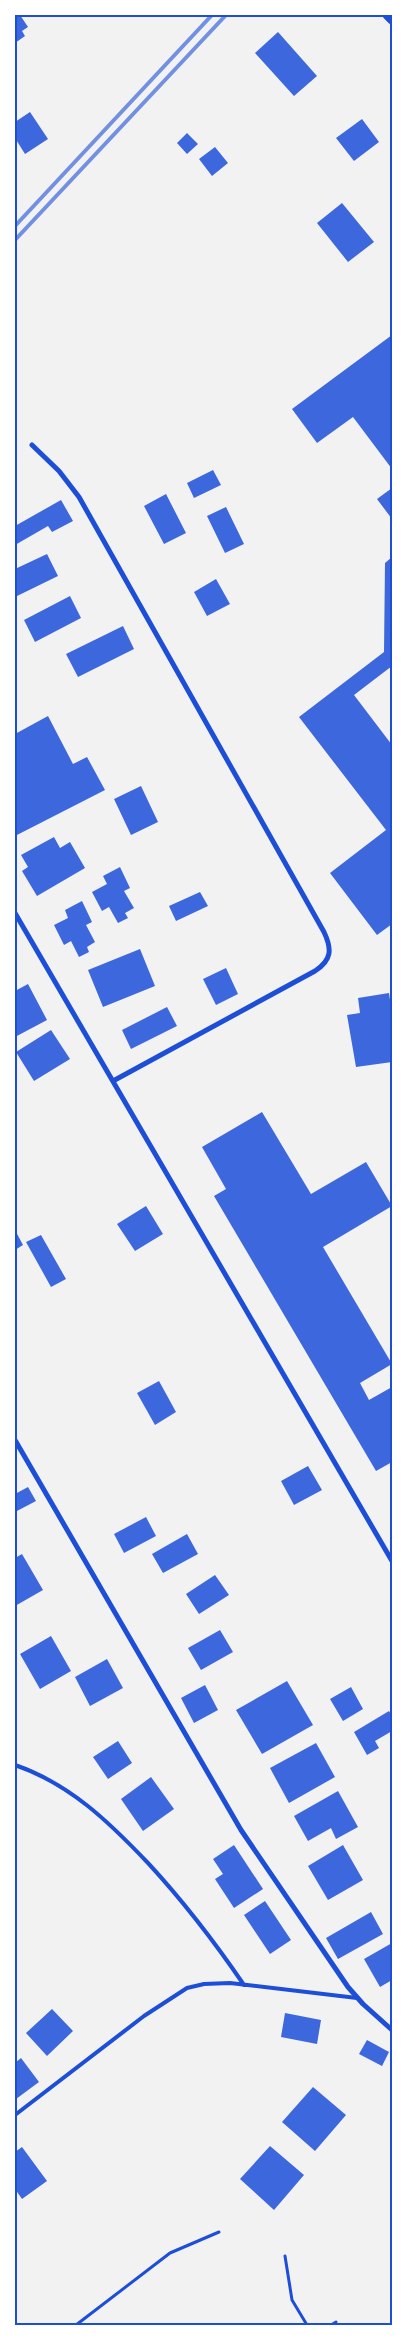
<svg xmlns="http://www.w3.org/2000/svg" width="407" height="2340" viewBox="0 0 407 2340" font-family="'Source Sans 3',sans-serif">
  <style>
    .building { fill: #3d67dc }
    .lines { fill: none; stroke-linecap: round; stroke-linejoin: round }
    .path { stroke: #1d4ed8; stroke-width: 3 }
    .service { stroke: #1d4ed8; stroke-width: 4 }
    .minor { stroke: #1d4ed8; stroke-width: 5 }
    .tertiary { stroke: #1d4ed8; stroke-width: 9 }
    .rail { stroke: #7290e2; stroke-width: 4 }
    .neatline { fill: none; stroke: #1d4ed8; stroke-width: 2 }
  </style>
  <rect width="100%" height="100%" fill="#f2f2f2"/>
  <!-- building -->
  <path class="building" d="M15,15H20L28,27L22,31L25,36L15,43Z
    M278,32L317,76L294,96L255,53Z
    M30,112L48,139L25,154L15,138V122Z
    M362,119L379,142L354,161L336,138Z
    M187,133L198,144L187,154L177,143Z
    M215,147L228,163L212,176L199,159Z
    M342,203L374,242L348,262L317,223Z
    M392,335V469L353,417L317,443L292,409Z
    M213,470L221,485L194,498L187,483Z
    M392,488V519L377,499Z
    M166,494L186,533L164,544L144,506Z
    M61,500L73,521L52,532L48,526L15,545V526Z
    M226,507L244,544L225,553L207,516Z
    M47,554L58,576L15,597V569Z
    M392,557V666L354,695L392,745V924L377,935L330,873L386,830L299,717L384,652L385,563Z
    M216,579L230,604L207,616L194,592Z
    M70,596L81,618L35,642L24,620Z
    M123,626L134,649L78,677L66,654Z
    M48,716L73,764L87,757L105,790L15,836V794L17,793L15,790V734Z
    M141,786L158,822L131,835L114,799Z
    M54,837L60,848L70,842L85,868L37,896L22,871L28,867L21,855Z
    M120,867L130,888L124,891L134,908L125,913L128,918L118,923L109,907L102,911L92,892L107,884L103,876Z
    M200,892L208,906L176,921L169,906Z
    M82,901L92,922L86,925L95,942L87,947L89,952L79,957L71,941L64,945L54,925L68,918L65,910Z
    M140,949L155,986L103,1007L88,970Z
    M226,968L238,994L216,1005L203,979Z
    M28,984L47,1020L15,1037V991Z
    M389,993L392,1014V1062L356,1067L347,1015L360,1013L358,998Z
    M167,1007L177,1026L131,1049L122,1030Z
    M51,1030L70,1059L34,1081L16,1052Z
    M262,1112L311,1194L366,1162L392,1206L323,1247L392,1364L360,1383L369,1400L392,1387V1462L376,1471L214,1196L226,1189L202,1147Z
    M146,1206L163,1234L135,1251L117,1224Z
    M15,1230L23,1245L15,1250Z
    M41,1235L66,1279L51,1287L26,1242Z
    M159,1381L176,1412L155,1425L137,1393Z
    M308,1466L322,1490L294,1505L281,1481Z
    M28,1487L36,1501L15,1512V1494Z
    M146,1517L156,1536L124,1553L114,1534Z
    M187,1534L198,1554L163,1573L152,1554Z
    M22,1554L43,1590L15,1606V1558Z
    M215,1575L229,1595L199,1614L186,1594Z
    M220,1630L233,1652L201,1670L188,1648Z
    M51,1636L71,1671L40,1689L20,1654Z
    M107,1659L123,1688L90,1706L75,1677Z
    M287,1681L313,1725L262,1754L236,1710Z
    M205,1685L218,1710L194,1723L181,1698Z
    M351,1687L363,1709L343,1721L330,1699Z
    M389,1711L392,1716V1731L375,1741L379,1748L367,1755L354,1732Z
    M118,1741L132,1763L108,1779L93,1757Z
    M316,1743L335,1777L289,1803L270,1768Z
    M151,1777L174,1809L143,1831L121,1799Z
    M338,1791L358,1827L336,1839L331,1828L308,1841L294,1816Z
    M234,1845L263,1889L234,1908L215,1879L223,1874L213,1859Z
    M343,1845L363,1880L328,1900L308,1866Z
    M265,1901L291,1940L270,1954L244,1915Z
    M371,1912L383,1934L338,1959L326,1938Z
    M392,1943V1980L380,1987L364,1959Z
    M52,2009L73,2031L47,2056L26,2033Z
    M285,2013L321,2020L317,2044L281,2037Z
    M367,2040L389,2052L382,2066L359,2054Z
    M21,2058L39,2082L16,2099L15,2063Z
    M313,2087L346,2115L315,2151L282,2122Z
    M270,2146L304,2175L274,2210L240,2179Z
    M22,2147L47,2181L22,2199L15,2189V2152Z"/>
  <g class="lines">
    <!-- path -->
    <path class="path" d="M285,2256L292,2300L307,2325
      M76,2325L170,2253L219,2232
      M331,2325L336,2322"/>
    <!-- service -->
    <path class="service" d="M15,1765C70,1784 109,1822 148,1863C184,1902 214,1941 244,1985
      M15,2115L144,2016L187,1988L204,1984L230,1983L357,1998"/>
    <!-- minor -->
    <path class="minor" d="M32,445L59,471L79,497L324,932C332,949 332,960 315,971L113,1081
      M15,913L392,1561
      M15,1440L241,1830L348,1987L363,2004L392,2030"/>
    <!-- tertiary -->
    <path class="tertiary" d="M387,15L392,20"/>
    <!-- rail -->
    <path class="rail" d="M15,226L212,15
      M15,240L226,15"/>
  </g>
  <!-- border -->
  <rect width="407" height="2340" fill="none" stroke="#ffffff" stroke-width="32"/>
  <rect x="16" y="16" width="375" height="2308" class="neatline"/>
</svg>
